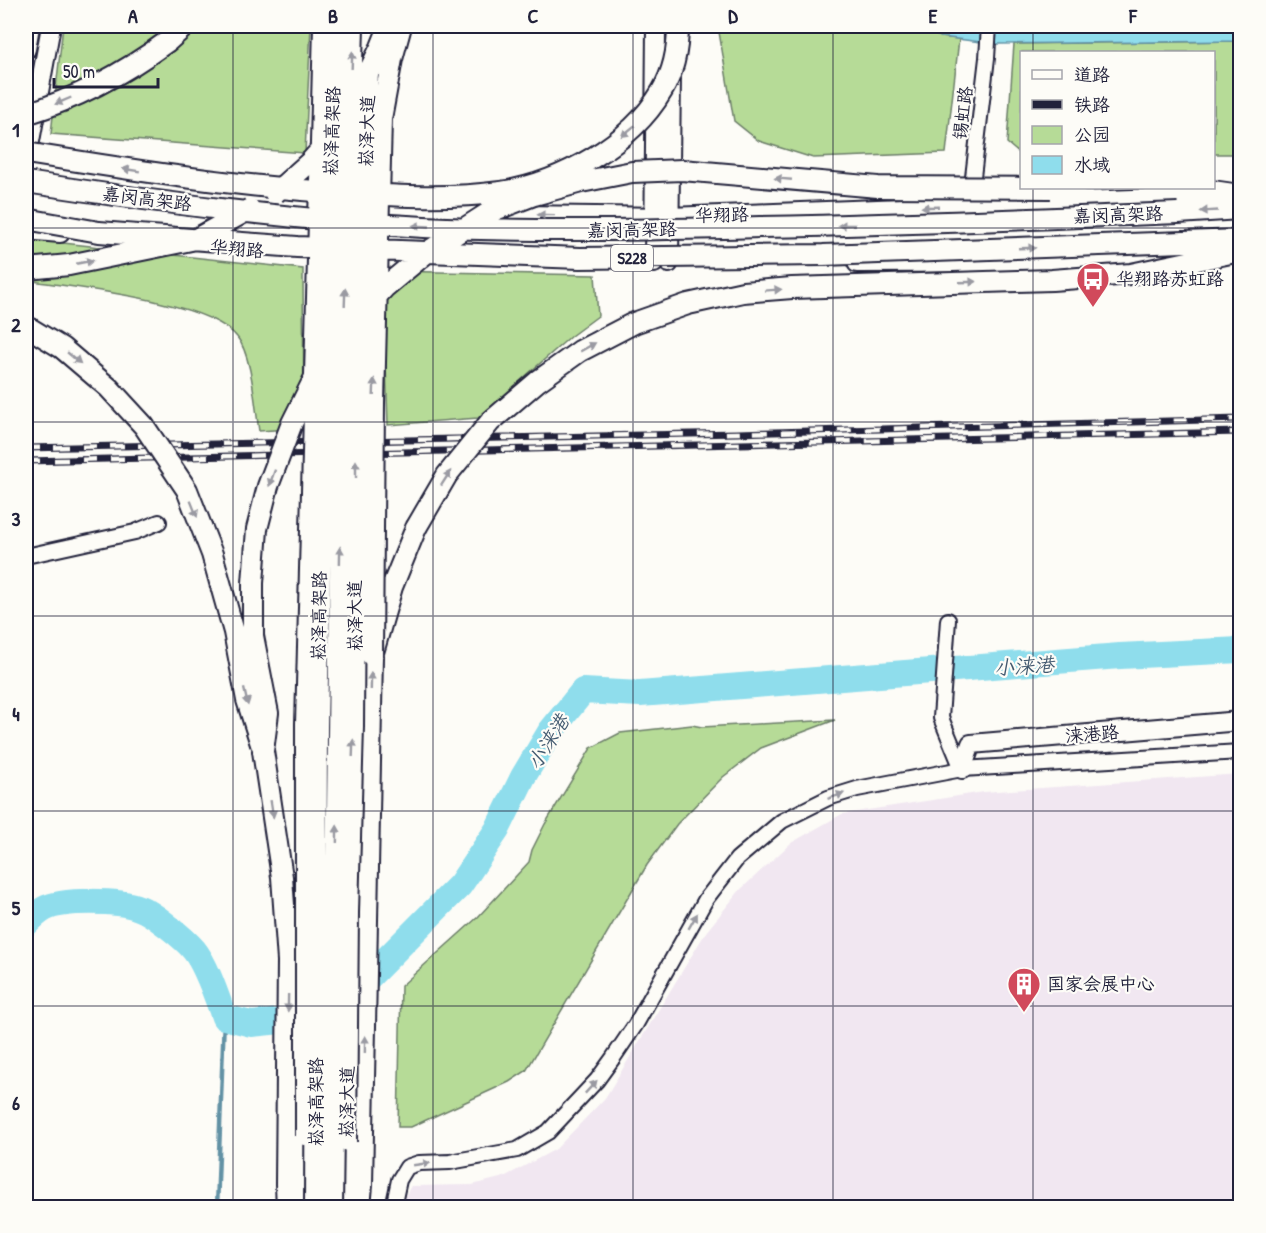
<svg xmlns="http://www.w3.org/2000/svg" width="1266" height="1233" viewBox="0 0 1266 1233" font-family="'Patrick Hand','LXGW WenKai TC',sans-serif">
  <style>
    .built { fill: #f1e7f1 }
    .green { fill: #b6db97; stroke: #6c7e69; stroke-width: 1.5 }
    .water { fill: #8fddec; stroke: #6392a5; stroke-width: 1.5 }
    .lines { fill: none; stroke-linecap: round; stroke-linejoin: round }
    .stream { stroke: #6392a5; stroke-width: 4.5 }
    .river { stroke: #8fddec; stroke-width: 26 }
    .minor-casing { stroke: #22223b; stroke-width: 18 }
    .major-casing { stroke: #22223b; stroke-width: 22 }
    .highway-casing { stroke: #22223b; stroke-width: 24 }
    .minor { stroke: #fdfcf7; stroke-width: 14 }
    .major { stroke: #fdfcf7; stroke-width: 18 }
    .highway { stroke: #fdfcf7; stroke-width: 20 }
    .rail-casing { stroke: #22223b; stroke-width: 7 }
    .rail { stroke: #fdfcf7; stroke-width: 4.5; stroke-dasharray: 14; stroke-linecap: butt }
    .major-bridge-casing { stroke: #22223b; stroke-width: 22; stroke-linecap: butt }
    .highway-bridge-casing { stroke: #22223b; stroke-width: 24; stroke-linecap: butt }
    .major-bridge { stroke: #fdfcf7; stroke-width: 18 }
    .highway-bridge { stroke: #fdfcf7; stroke-width: 20 }
    .oneway { fill: #9a9aa2 }
    .grid { fill: none; stroke: #22223b; stroke-width: 1.5; stroke-opacity: 0.55 }
    .labels { text-anchor: middle; stroke-width: 4.5; stroke-linejoin: round; paint-order: stroke }
    .shield { fill: #fdfcf7; stroke: #646373; stroke-width: 1.5 }
    .shield-label { font-size: 16px; font-weight: bold; fill: #22223b }
    .street-label { font-size: 18px; fill: #22223b; stroke: #fdfcf7 }
    .poi-label { font-size: 18px; fill: #22223b; stroke: #fdfcf7; text-anchor: start }
    .water-label { font-size: 20px; font-style: italic; fill: #435a70; stroke: #fdfcf7 }
    .neatline { fill: none; stroke: #22223b; stroke-width: 2 }
    .grid-label { font-size: 20px; text-anchor: middle; font-weight: bold; fill: #22223b }
  </style>
  <rect width="100%" height="100%" fill="#fdfcf7"/>
  <filter id="ink" filterUnits="userSpaceOnUse"><feTurbulence type="fractalNoise" baseFrequency=".0167" numOctaves="2"/><feDisplacementMap in="SourceGraphic" scale="12" xChannelSelector="R" yChannelSelector="G"/><feConvolveMatrix kernelMatrix="1 2 1 2 8 2 1 2 1" color-interpolation-filters="sRGB"/></filter>
  <g filter="url(#ink)">
    <!-- built -->
    <path class="built" d="M1240,774V1207L401,1208V1203L411,1186L472,1185L504,1177L556,1149L605,1098L706,932L740,890L791,843L842,814L984,792Z"/>
    <!-- green -->
    <path class="green" d="M63,26H311L305,153L51,134Z
      M718,26H911L941,37L959,39L946,153L813,158L759,141L734,121Z
      M1240,41V154H1214V52H1022L1021,155L1007,143L1014,44Z
      M26,239L303,269L304,428L259,431C255,406 252,355 237,337C208,300 73,288 26,280Z
      M383,271L595,275L598,316L571,336L478,418L388,425Z
      M835,720L761,748L723,777L677,824L647,865L526,1071L509,1082L411,1127H398L401,986L478,917L529,862L532,850L545,824L591,748L620,733L692,725L702,727Z"/>
    <!-- water -->
    <path class="water" d="M911,26H1240V41L997,44L941,37Z"/>
    <g class="lines">
      <!-- stream -->
      <path class="stream" d="M217,1208L224,1017"/>
      <!-- river -->
      <path class="river" d="M26,924C31,919 37,913 44,909C62,899 120,900 139,908C152,912 185,939 194,950C207,966 217,998 224,1017L251,1024L310,1018
        M351,995L460,885L497,830L523,777L550,732L583,691L640,694L1120,656L1240,650"/>
      <defs>
        <path id="minor" d="M971,194L987,58L989,26
          M26,556L135,532L159,522
          M948,620L941,718L962,769
          M393,1208L399,1180L407,1167L419,1163L450,1162L517,1150L548,1132L597,1080L613,1058L636,1024L706,899L737,859L782,821L828,798L857,789L962,769L1240,752"/>
        <path id="major" d="M26,49L30,26
          M370,54L371,26
          M26,163L51,26
          M26,171L141,186L334,204
          M364,206L448,214L670,217L1212,196
          M26,230L60,233
          M654,263L656,26
          M669,263L671,72
          M857,263L1051,262L1174,259
          M962,769L971,744L1240,721
          M304,1208L305,1136
          M345,1208L347,1142"/>
        <path id="highway" d="M168,41L185,26
          M1051,188H1075
          M1192,188L1240,195
          M1178,213L1240,209
          M263,751L282,877L288,961L286,1184L287,1208
          M360,1208L362,1185L372,656L392,587L416,528"/>
      </defs>
      <!-- minor casing -->
      <use href="#minor" class="minor-casing"/>
      <!-- major casing -->
      <use href="#major" class="major-casing"/>
      <!-- highway casing -->
      <use href="#highway" class="highway-casing"/>
      <!-- minor -->
      <use href="#minor" class="minor"/>
      <!-- major -->
      <use href="#major" class="major"/>
      <!-- highway -->
      <use href="#highway" class="highway"/>
      <defs>
        <path id="rail" d="M26,448L738,433L1240,419
          M26,461L1240,432"/>
      </defs>
      <!-- rail casing -->
      <use href="#rail" class="rail-casing"/>
      <!-- rail -->
      <use href="#rail" class="rail"/>
      <defs>
        <path id="major-bridge" d="M305,1136V724L323,26
          M347,1142L349,913L354,726L356,425L369,70"/>
        <path id="highway-bridge" d="M353,104L381,47L389,27
          M26,114C79,98 123,74 168,41
          M26,153C132,170 238,187 346,193C398,196 449,199 501,192C561,183 631,144 662,91C674,71 678,48 678,26
          M26,182C157,202 290,220 424,227C536,232 648,230 760,227C900,224 1039,219 1178,213
          M275,193L311,161L335,134
          M26,219L99,232L297,247L580,258L823,255L1240,240
          M27,269L69,265L196,239L250,209
          M26,326L62,348L109,388L144,426L187,490L212,554L234,632L247,700L261,744
          M416,528L447,475L490,422L538,381L580,351L634,323L688,304L743,292L792,288L1052,280L1131,274L1240,251
          M372,656L374,403L381,119L392,59L401,26
          M263,751L268,713L253,636V583L257,529L268,486L292,423L317,373L342,334L385,287L426,253L490,212L534,195L581,182L632,172L682,170L878,187L1051,188
          M315,1208L317,727L323,420L335,26
          M332,1208L342,422L353,26"/>
      </defs>
      <!-- major-bridge casing -->
      <use href="#major-bridge" class="major-bridge-casing"/>
      <!-- highway-bridge casing -->
      <use href="#highway-bridge" class="highway-bridge-casing"/>
      <!-- major-bridge -->
      <use href="#major-bridge" class="major-bridge"/>
      <!-- highway-bridge -->
      <use href="#highway-bridge" class="highway-bridge"/>
    </g>
    <!-- one-way arrows -->
    <defs><path id="oneway-solid" d="M-6-.8H1V-3.2L6.5 0L1 3.2V.8H-6Z" transform="scale(1.5)"/></defs>
    <g class="oneway">
      <use href="#oneway-solid" transform="translate(352 60) rotate(-88)"/>
      <use href="#oneway-solid" transform="translate(63 101) rotate(157)"/>
      <use href="#oneway-solid" transform="translate(628 131) rotate(141)"/>
      <use href="#oneway-solid" transform="translate(131 170) rotate(-171)"/>
      <use href="#oneway-solid" transform="translate(783 179) rotate(-175)"/>
      <use href="#oneway-solid" transform="translate(930 207) rotate(178)"/>
      <use href="#oneway-solid" transform="translate(1209 211) rotate(177)"/>
      <use href="#oneway-solid" transform="translate(546 215) rotate(-179)"/>
      <use href="#oneway-solid" transform="translate(847 225) rotate(179)"/>
      <use href="#oneway-solid" transform="translate(421 226) rotate(-177)"/>
      <use href="#oneway-solid" transform="translate(1027 248) rotate(-2)"/>
      <use href="#oneway-solid" transform="translate(85 262) rotate(-11)"/>
      <use href="#oneway-solid" transform="translate(968 282) rotate(-2)"/>
      <use href="#oneway-solid" transform="translate(773 290) rotate(-4)"/>
      <use href="#oneway-solid" transform="translate(345 297) rotate(-88)"/>
      <use href="#oneway-solid" transform="translate(588 347) rotate(-29)"/>
      <use href="#oneway-solid" transform="translate(74 358) rotate(40)"/>
      <use href="#oneway-solid" transform="translate(374 387) rotate(-88)"/>
      <use href="#oneway-solid" transform="translate(356 469) rotate(-90)"/>
      <use href="#oneway-solid" transform="translate(272 478) rotate(110)"/>
      <use href="#oneway-solid" transform="translate(446 478) rotate(-57)"/>
      <use href="#oneway-solid" transform="translate(194 509) rotate(68)"/>
      <use href="#oneway-solid" transform="translate(340 555) rotate(-89)"/>
      <use href="#oneway-solid" transform="translate(371 681) rotate(-89)"/>
      <use href="#oneway-solid" transform="translate(246 697) rotate(77)"/>
      <use href="#oneway-solid" transform="translate(353 748) rotate(-88)"/>
      <use href="#oneway-solid" transform="translate(836 796) rotate(-19)"/>
      <use href="#oneway-solid" transform="translate(272 809) rotate(81)"/>
      <use href="#oneway-solid" transform="translate(337 834) rotate(-89)"/>
      <use href="#oneway-solid" transform="translate(693 921) rotate(-60)"/>
      <use href="#oneway-solid" transform="translate(288 1003) rotate(91)"/>
      <use href="#oneway-solid" transform="translate(365 1044) rotate(-89)"/>
      <use href="#oneway-solid" transform="translate(591 1087) rotate(-47)"/>
      <use href="#oneway-solid" transform="translate(422 1164) rotate(-8)"/>
    </g>
  </g>
  <!-- grid -->
  <path class="grid" d="M233,26V1208M433,26V1208M633,26V1208M833,26V1208M1033,26V52M1033,188V1208M26,228H1240M26,422H1240M26,616H1240M26,811H1240M26,1006H1240"/>
  <!-- icons -->
  <defs>
    <symbol id="bus-pin" viewBox="-11 -11 22 30"><path d="M0 17L-7.5 6A9.5 9.5 0 1 1 7.5 6Z" fill="#d1495b" stroke="#fdfcf7"/><path d="M-5-6H5V4H4V6H2V4H-2V6H-4V4H-5ZM-3.5-4V0h7V-4ZM-3.5 1.2v1.5H-2V1.2ZM2 1.2v1.5H3.5V1.2Z" fill="#fff"/></symbol>
    <symbol id="building-pin" viewBox="-11 -11 22 30"><path d="M0 17L-7.5 6A9.5 9.5 0 1 1 7.5 6Z" fill="#d1495b" stroke="#fdfcf7"/><path d="M-4-6H4V6H1V3H-1V6H-4ZM-2.5-4.3h1.7v1.8h-1.7ZM.8-4.3h1.7v1.8H.8ZM-2.5-1h1.7V.8h-1.7ZM.8-1h1.7V.8H.8Z" fill="#fff"/></symbol>
  </defs>
  <g fill-rule="evenodd">
    <use href="#bus-pin" x="1074" y="260" width="38" height="52"/>
    <use href="#building-pin" x="1005" y="965" width="38" height="52"/>
  </g>
  <g class="labels">
    <!-- shield labels -->
    <rect class="shield" x="611" y="245" width="42" height="26" rx="4.5"/>
    <g class="shield-label">
      <text x="632" y="264">S228</text>
    </g>
    <!-- street labels -->
    <g class="street-label">
      <text transform="translate(963 113) rotate(-83)" y="6">锡虹路</text>
      <text transform="translate(332 131) rotate(-88)" y="6">崧泽高架路</text>
      <text transform="translate(367 131) rotate(-88)" y="6">崧泽大道</text>
      <text transform="translate(147 199) rotate(7)" y="6">嘉闵高架路</text>
      <text transform="translate(722 215) rotate(-1)" y="6">华翔路</text>
      <text transform="translate(1118 215) rotate(-2)" y="6">嘉闵高架路</text>
      <text transform="translate(632 230) rotate(-1)" y="6">嘉闵高架路</text>
      <text transform="translate(237 249) rotate(5)" y="6">华翔路</text>
      <text transform="translate(319 616) rotate(-89)" y="6">崧泽高架路</text>
      <text transform="translate(355 616) rotate(-90)" y="6">崧泽大道</text>
      <text transform="translate(1092 734) rotate(-5)" y="6">涞港路</text>
      <text transform="translate(316 1102) rotate(-90)" y="6">崧泽高架路</text>
      <text transform="translate(347 1102) rotate(-89)" y="6">崧泽大道</text>
    </g>
    <!-- poi labels -->
    <g class="poi-label">
      <text x="1116" y="285">华翔路苏虹路</text>
      <text x="1047" y="990">国家会展中心</text>
    </g>
    <!-- water labels -->
    <g class="water-label">
      <text transform="translate(1024 666) rotate(-4)" y="7">小涞港</text>
      <text transform="translate(548 742) rotate(-58)" y="7">小涞港</text>
    </g>
  </g>
  <!-- margin -->
  <rect width="1266" height="1233" fill="none" stroke="#fdfcf7" stroke-width="66"/>
  <!-- legend -->
  <rect x="1020" y="51" width="195" height="138" fill="#fdfcf7" stroke="#a5a5ac" stroke-width="1.5"/>
  <rect x="1032" y="70" width="30" height="9" fill="#fdfcf7" stroke="#a5a5ac" stroke-width="1.5"/>
  <text x="1074" y="81" font-size="18" fill="#22223b">道路</text>
  <rect x="1032" y="100" width="30" height="9" fill="#22223b" stroke="#a5a5ac" stroke-width="1.5"/>
  <text x="1074" y="111" font-size="18" fill="#22223b">铁路</text>
  <rect x="1032" y="126" width="30" height="18" fill="#b6db97" stroke="#a5a5ac" stroke-width="1.5"/>
  <text x="1074" y="141" font-size="18" fill="#22223b">公园</text>
  <rect x="1032" y="156" width="30" height="18" fill="#8fddec" stroke="#a5a5ac" stroke-width="1.5"/>
  <text x="1074" y="171" font-size="18" fill="#22223b">水域</text>
  <!-- scale -->
  <path d="M54 78v9h104v-9" fill="none" stroke="#22223b" stroke-width="3"/>
  <text x="63" y="78" font-size="18" fill="#22223b" stroke="#fdfcf7" stroke-width="4.5" paint-order="stroke">50 m</text>
  <rect x="33" y="33" width="1200" height="1167" class="neatline"/>
  <g class="grid-label">
    <text x="133" y="23">A</text>
    <text x="333" y="23">B</text>
    <text x="533" y="23">C</text>
    <text x="733" y="23">D</text>
    <text x="933" y="23">E</text>
    <text x="1133" y="23">F</text>
    <text x="16" y="137">1</text>
    <text x="16" y="332">2</text>
    <text x="16" y="526">3</text>
    <text x="16" y="721">4</text>
    <text x="16" y="915">5</text>
    <text x="16" y="1110">6</text>
  </g>
</svg>
